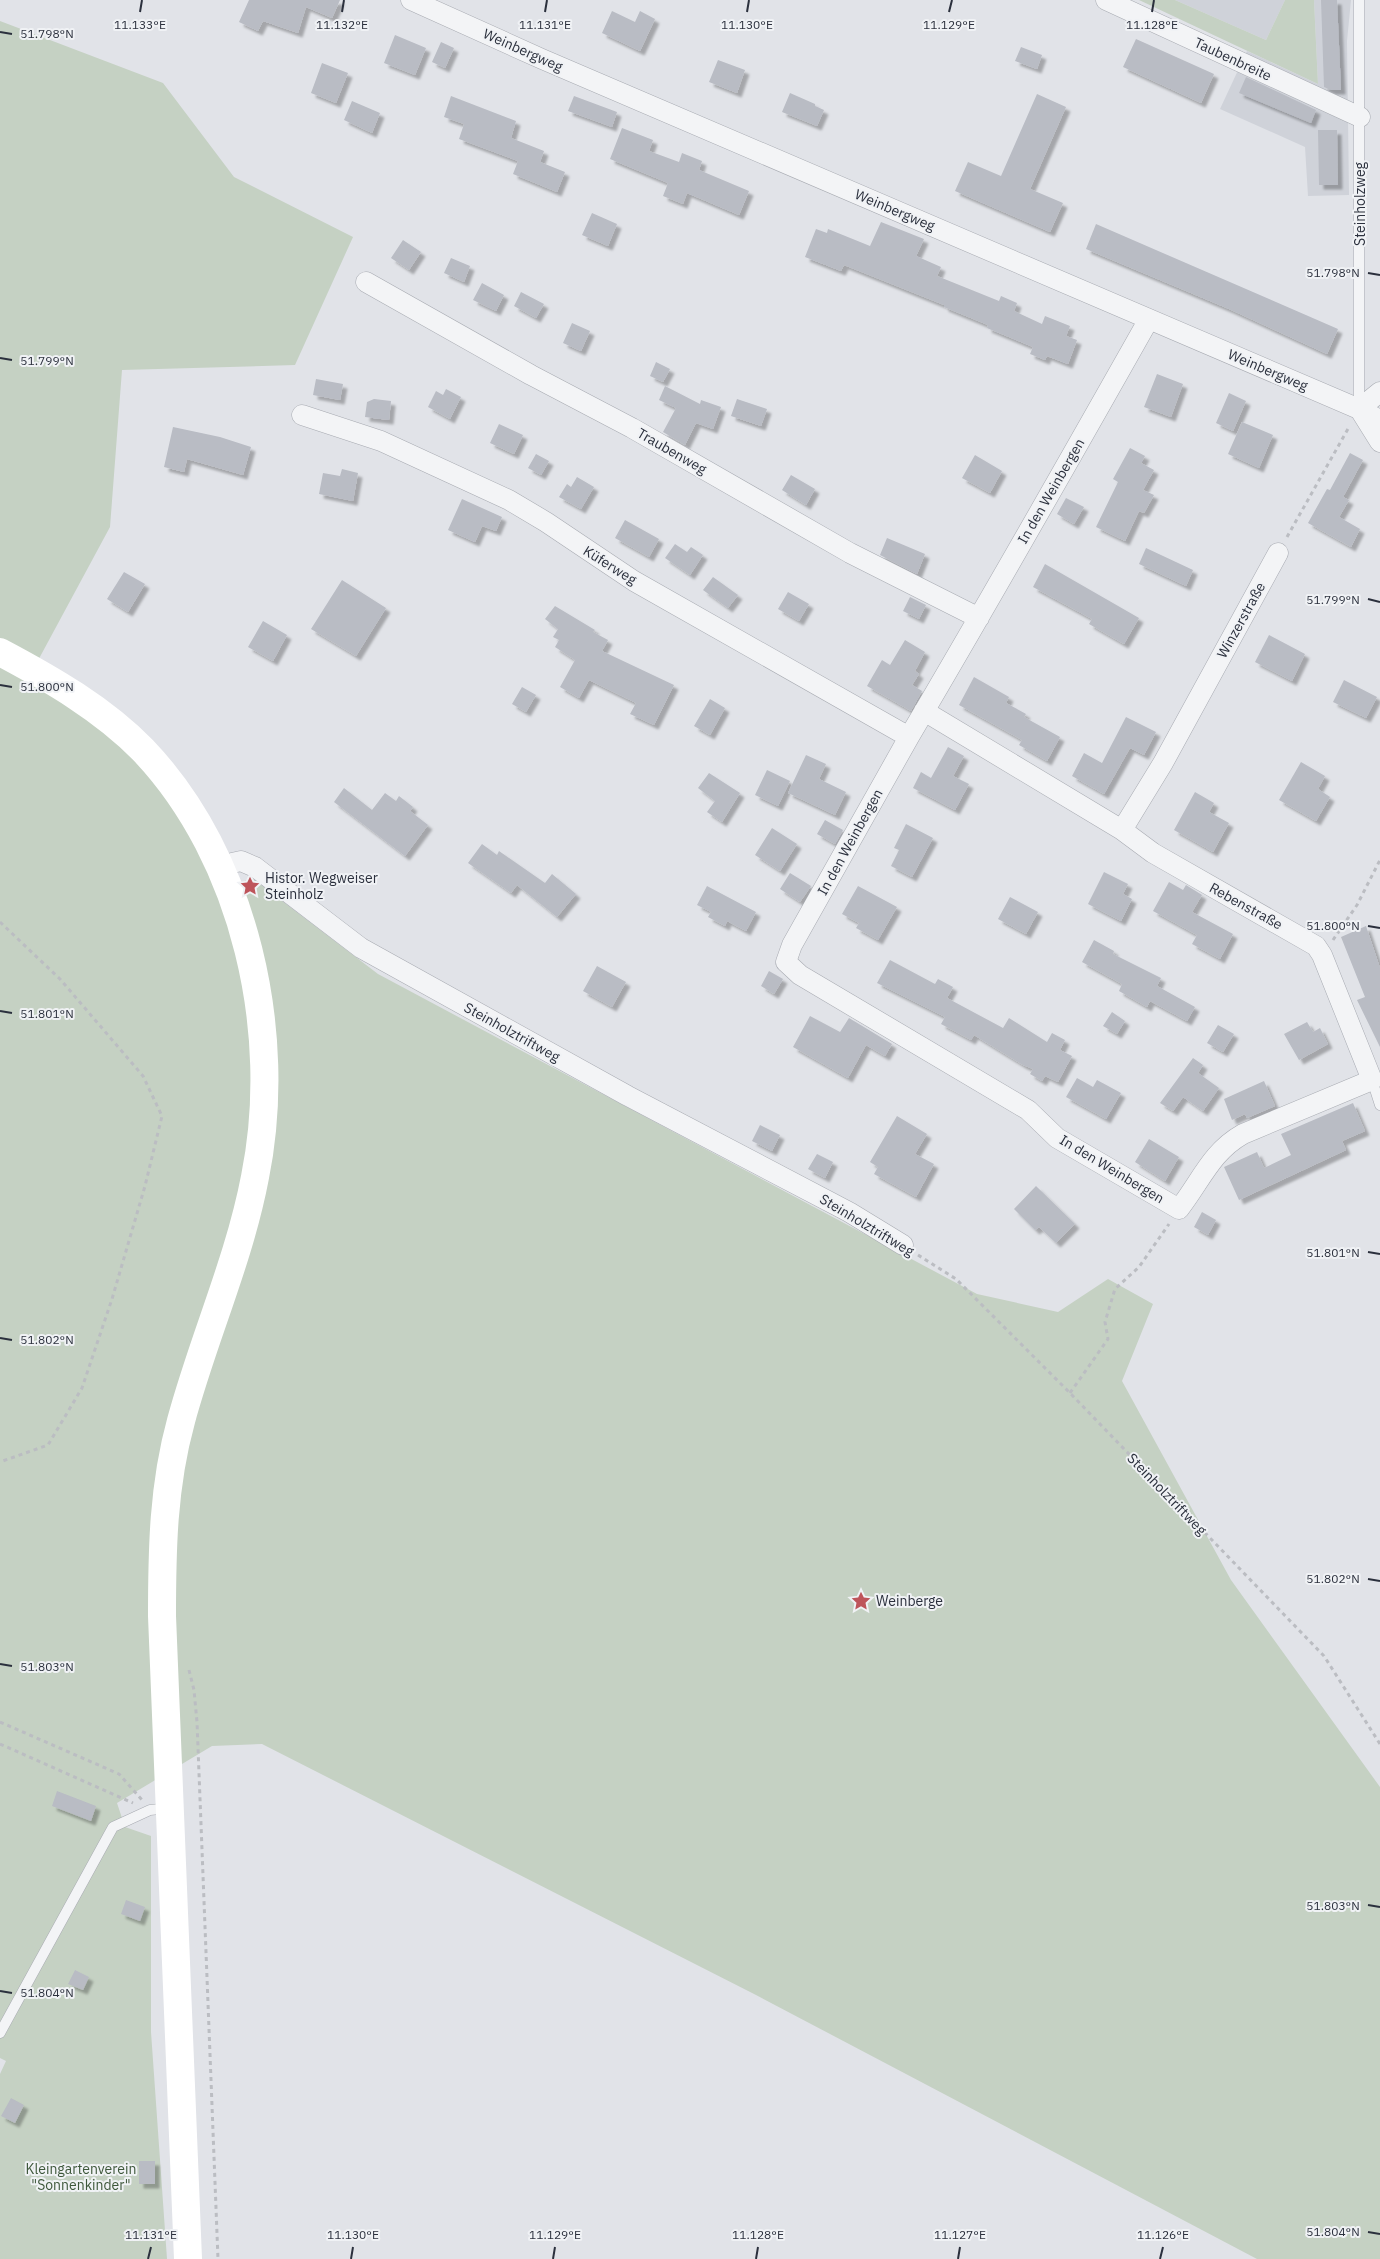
<svg xmlns="http://www.w3.org/2000/svg" width="1380" height="2259" viewBox="0 0 1380 2259" font-family="'IBM Plex Sans',sans-serif">
  <style>
    .built { fill: #cfd2d9 }
    .green { fill: #c5d1c3 }
    .building { fill: #b9bcc4; filter: url(#shadow) }
    .lines { fill: none; stroke-linecap: round; stroke-linejoin: round }
    .lane-casing { stroke: #a7aab1; stroke-width: 11 }
    .street-casing { stroke: #a7aab1; stroke-width: 21 }
    .path { stroke: #bbbdc2; stroke-width: 3; stroke-dasharray: 4 4; stroke-linecap: butt }
    .lane { stroke: #f3f4f6; stroke-width: 10 }
    .street { stroke: #f3f4f6; stroke-width: 20 }
    .secondary { stroke: #fff; stroke-width: 28 }
    .ticks { fill: none; stroke: #2b303d; stroke-width: 2 }
    .labels { text-anchor: middle; stroke-width: 4; stroke-linejoin: round; paint-order: stroke }
    .street-label { font-size: 14px; fill: #2b303d; stroke: #f0f2f5 }
    .poi-label { font-size: 14px; fill: #2b303d; stroke: #f0f2f5; text-anchor: start }
    .park-label { font-size: 14px; fill: #3d573a; stroke: #f0f2f5 }
    .ticks-label { font-size: 12px; text-anchor: middle; fill: #2b303d; stroke: #f0f2f5; stroke-width: 4; stroke-linejoin: round; paint-order: stroke }
  </style>
  <defs>
    <filter id="shadow"><feDropShadow dx="4.5" dy="4.5" stdDeviation="1" flood-color="#0004"/></filter>
  </defs>
  <rect width="100%" height="100%" fill="#e1e3e8"/>
  <!-- built -->
  <path class="built" d="M1175,0H1285L1266,40Z
    M1314,0H1351L1347,41L1349,195L1308,196L1305,147L1220,109L1247,51L1318,84Z"/>
  <!-- green -->
  <path class="green" d="M1139,0H1175L1266,40L1285,0H1314L1318,84Z
    M0,21L163,83L234,177L353,237L295,365L122,370L110,527L28,679C79,711 139,747 173,800C191,828 204,862 219,892L252,878L378,974L977,1294L1058,1312L1108,1279L1153,1304L1122,1381L1231,1580L1380,1787V2259H1257L756,1995L262,1744L212,1746L117,1803L125,1827L151,1836V2032L167,2259H0V2074L6,2061L0,2058Z"/>
  <!-- building -->
  <path class="building" d="M249,0H340L332,18L306,7L298,33L263,21L258,31L239,22Z
    M1321,0H1337L1341,90H1331L1324,87Z
    M612,11L635,22L640,11L655,19L640,51L602,33Z
    M395,35L426,48L415,75L384,63Z
    M1136,39L1214,74L1201,103L1123,67Z
    M441,42L454,48L445,68L432,62Z
    M1021,47L1042,55L1037,69L1015,61Z
    M718,60L745,70L737,93L709,82Z
    M322,63L348,73L336,103L311,93Z
    M1246,77L1316,110L1311,123L1239,93Z
    M790,93L815,104V106L824,110L817,126L782,112Z
    M1037,94L1066,107L1030,189L1063,203L1050,232L955,191L968,162L1001,176Z
    M451,96L516,121L511,138L544,151L540,162L565,172L557,192L513,174L518,161L459,139L464,124L444,117Z
    M574,96L617,112L612,127L568,111Z
    M352,101L380,113L372,133L344,120Z
    M622,128L653,140L649,151L679,162L682,153L702,161L699,170L749,191L739,215L687,193L683,204L663,196L668,183L610,159Z
    M1318,130H1337L1338,185H1319Z
    M592,213L617,224L608,246L582,235Z
    M881,222L924,239L916,256L941,267L937,276L999,301L1001,296L1017,303L1014,311L1042,324L1045,316L1070,326L1066,336L1077,340L1068,364L1047,356L1045,360L1030,354L1033,347L987,328L988,325L944,307V305L844,265L841,271L805,257L816,229L827,233L828,229L870,246Z
    M1096,224L1338,329L1327,354L1229,309L1086,249Z
    M403,240L421,252L409,270L391,258Z
    M451,258L470,266L464,282L444,273Z
    M482,283L504,295L496,311L473,300Z
    M521,292L544,304L536,318L514,306Z
    M572,323L590,331L581,351L563,343Z
    M656,362L670,369L663,382L650,376Z
    M1157,374L1183,384L1171,417L1144,407Z
    M316,379L343,384L340,400L313,395Z
    M665,386L700,404L701,400L721,407L713,429L696,423L685,445L663,432L676,408L659,400Z
    M446,389L461,397L450,419L428,407L436,391L443,395Z
    M1229,393L1246,401L1233,431L1216,423Z
    M374,399L391,401L389,420L365,417L367,402Z
    M737,399L767,409L761,426L731,416Z
    M1242,422L1273,435L1259,468L1228,454Z
    M499,424L523,435L514,454L490,443Z
    M173,427L220,437L251,447L243,475L187,459L184,472L164,467Z
    M1130,448L1145,456L1141,463L1154,470L1143,490L1154,495L1144,513L1139,511L1125,541L1096,527L1118,482L1113,479Z
    M1350,453L1363,460L1343,497L1349,500L1339,517L1360,529L1351,547L1308,523L1327,489L1330,490Z
    M536,454L549,461L541,475L528,468Z
    M975,455L1002,471L990,493L962,478Z
    M342,469L358,473L353,501L319,494L323,473L340,476Z
    M791,475L815,489L806,505L782,490Z
    M577,477L594,487L581,509L559,497L567,484L571,487Z
    M1066,498L1084,507L1074,524L1057,514Z
    M462,499L502,517L496,531L482,526L475,542L448,530Z
    M625,520L659,539L649,557L615,538Z
    M887,538L925,554L917,574L880,555Z
    M675,544L687,552L691,547L703,555L690,575L665,558Z
    M1146,548L1193,570L1186,586L1139,564Z
    M1045,564L1139,618L1124,644L1089,624L1092,619L1033,587Z
    M124,572L145,584L128,612L107,599Z
    M713,577L738,595L728,608L703,590Z
    M342,580L386,608L356,656L311,629Z
    M788,592L809,604L799,621L778,609Z
    M910,597L926,605L919,619L903,611Z
    M555,606L595,630L593,632L608,640L602,651L674,685L654,725L630,714L636,703L589,680L579,698L560,687L575,660L555,647L559,640L553,637L558,629L545,619Z
    M263,621L287,635L273,661L248,647Z
    M1269,635L1305,654L1292,681L1255,662Z
    M905,640L925,652L915,671L919,674L912,685L922,691L911,711L867,686L882,660L890,665Z
    M974,677L1009,697L1006,703L1026,714L1024,717L1060,737L1047,761L1019,745L1022,740L959,705Z
    M1344,680L1377,697L1366,718L1333,702Z
    M522,687L536,695L526,712L512,704Z
    M710,699L725,708L710,735L694,726Z
    M1126,717L1156,732L1144,755L1130,748L1104,794L1072,776L1084,753L1102,763Z
    M948,747L964,756L953,776L969,784L955,810L913,788L921,772L931,778Z
    M806,755L826,764L819,779L846,792L835,815L788,793Z
    M1301,762L1325,776L1318,789L1330,797L1316,821L1279,800Z
    M767,770L790,781L778,806L755,795Z
    M709,773L740,793L722,822L707,812L715,801L698,788Z
    M344,788L372,810L385,793L396,801L399,796L413,807L410,811L428,825L405,856L334,802Z
    M1195,792L1214,803L1209,812L1229,823L1213,852L1174,830Z
    M825,820L843,830L835,844L817,834Z
    M906,824L933,838L912,877L891,866L899,850L894,848Z
    M772,828L797,844L780,871L755,855Z
    M482,844L497,855L499,851L545,883L552,874L576,894L557,917L517,885L511,893L468,863Z
    M1104,872L1128,884L1123,894L1132,899L1121,921L1088,904Z
    M790,873L811,886L800,902L780,889Z
    M1169,882L1183,890L1186,885L1202,895L1192,912L1233,934L1220,959L1192,944L1197,935L1153,911Z
    M707,886L756,912L746,931L727,921L725,926L708,917L711,912L697,905Z
    M858,886L897,907L878,940L856,928L859,923L842,914Z
    M1010,897L1038,912L1026,934L998,919Z
    M1366,926L1380,968V1047L1357,1000L1365,997L1341,937Z
    M1094,940L1114,951L1113,954L1161,978L1157,986L1195,1007L1187,1021L1150,1001L1147,1007L1119,991L1122,984L1082,962Z
    M890,960L935,984L938,979L953,987L947,998L1003,1028L1009,1018L1047,1042L1052,1033L1065,1040L1060,1050L1072,1056L1058,1082L1045,1076L1042,1081L1030,1074L1033,1069L1023,1065L974,1035L971,1040L941,1024L945,1017L877,983Z
    M597,966L626,982L612,1007L583,991Z
    M769,971L783,979L774,994L761,986Z
    M1112,1012L1125,1021L1117,1034L1103,1026Z
    M810,1016L840,1032L849,1018L892,1044L885,1056L866,1045L848,1078L793,1047Z
    M1307,1022L1313,1032L1320,1028L1328,1044L1299,1060L1284,1034Z
    M1218,1025L1234,1034L1223,1052L1207,1043Z
    M1193,1058L1203,1065L1198,1073L1219,1088L1203,1111L1183,1097L1173,1111L1160,1103Z
    M1077,1078L1093,1087L1097,1080L1121,1093L1106,1119L1066,1097Z
    M1264,1081L1275,1106L1247,1118L1245,1114L1232,1120L1224,1099Z
    M1353,1103L1365,1131L1342,1141L1346,1150L1239,1200L1224,1167L1257,1152L1264,1168L1291,1155L1281,1134Z
    M897,1116L927,1134L915,1154L934,1164L916,1197L874,1174L878,1167L870,1162Z
    M760,1125L780,1135L772,1151L752,1141Z
    M1149,1139L1179,1157L1165,1181L1135,1162Z
    M817,1154L833,1162L825,1178L808,1169Z
    M1036,1186L1075,1224L1056,1243L1039,1227L1035,1230L1014,1209Z
    M1202,1212L1216,1220L1208,1235L1194,1227Z
    M57,1791L96,1806L91,1821L52,1806Z
    M126,1900L145,1907L140,1921L121,1914Z
    M75,1970L89,1977L83,1990L68,1984Z
    M11,2098L24,2105L15,2123L1,2116Z
    M139,2161H155V2184H139Z"/>
  <g class="lines">
    <defs>
      <path id="lane" d="M1359,0V409
        M1372,1080L1380,1105
        M0,2033L113,1827L150,1810L170,1808"/>
      <path id="street" d="M411,0L542,59L1359,409L1380,420
        M1106,0L1360,117
        M366,282L531,375L632,428L850,553L979,618
        M1359,409L1380,392
        M1360,410L1380,442
        M302,415L381,441L509,500L546,522L634,581L909,737
        M924,711L1122,830L1153,853L1316,946L1322,955L1372,1080L1243,1134C1211,1152 1201,1181 1179,1209L1057,1138L1028,1110L800,975L786,962L792,945L909,737C991,598 1070,459 1149,319
        M1122,830L1163,763L1278,553
        M232,863L241,861L255,867L361,948L628,1096L849,1212L903,1245"/>
    </defs>
    <!-- lane casing -->
    <use href="#lane" class="lane-casing"/>
    <!-- street casing -->
    <use href="#street" class="street-casing"/>
    <!-- path -->
    <path class="path" d="M1287,537L1349,427
      M0,922L60,979L143,1076L162,1116L145,1186L112,1299L82,1388L48,1445L0,1462
      M1333,940L1357,905L1380,860
      M918,1255L956,1279L1070,1393L1324,1656L1380,1744
      M1070,1393L1108,1339L1105,1322L1115,1289L1139,1267L1169,1224
      M189,1670L194,1690L197,1722L218,2259
      M0,1722L119,1774L142,1800
      M0,1744L133,1803"/>
    <!-- lane -->
    <use href="#lane" class="lane"/>
    <!-- street -->
    <use href="#street" class="street"/>
    <!-- secondary -->
    <path class="secondary" d="M0,652C51,679 103,709 143,750C246,858 284,1034 255,1177C239,1261 203,1339 181,1421C163,1486 162,1550 162,1616L188,2259"/>
  </g>
  <!-- ticks -->
  <path class="ticks" d="M140,12L142,0M342,12L344,0M545,12L547,0M747,12L749,0M949,12L952,0M1152,12L1154,0M0,32L12,34M1368,273L1380,275M0,358L12,360M1368,599L1380,602M0,685L12,687M1368,926L1380,928M0,1011L12,1013M1368,1252L1380,1254M0,1338L12,1340M1368,1579L1380,1581M0,1664L12,1666M1368,1905L1380,1907M0,1991L12,1993M1368,2232L1380,2234M148,2259L151,2247M351,2259L353,2247M553,2259L555,2247M756,2259L758,2247M958,2259L960,2247M1160,2259L1163,2247"/>
  <!-- icons -->
  <defs>
    <symbol id="sight-bare" viewBox="-9 -9 18 18"><path d="M0-6L1.8-2.2L6-1.7L2.9 1.2L3.7 5.4L0 3.3L-3.7 5.4L-2.9 1.2L-6-1.7L-1.8-2.2Z" fill="#be545a" stroke="#f0f2f5" stroke-width="2.5" paint-order="stroke"/></symbol>
  </defs>
  <g fill-rule="evenodd">
    <use href="#sight-bare" x="236" y="872" width="28" height="28"/>
    <use href="#sight-bare" x="847" y="1587" width="28" height="28"/>
  </g>
  <g class="labels">
    <!-- street labels -->
    <g class="street-label">
      <text transform="translate(523 50) rotate(24)" y="5">Weinbergweg</text>
      <text transform="translate(1233 59) rotate(25)" y="5">Taubenbreite</text>
      <text transform="translate(1360 204) rotate(-90)" y="5">Steinholzweg</text>
      <text transform="translate(895 210) rotate(23)" y="5">Weinbergweg</text>
      <text transform="translate(1268 370) rotate(23)" y="5">Weinbergweg</text>
      <text transform="translate(672 451) rotate(30)" y="5">Traubenweg</text>
      <text transform="translate(1051 491) rotate(-60)" y="5">In den Weinbergen</text>
      <text transform="translate(610 565) rotate(32)" y="5">Küferweg</text>
      <text transform="translate(1241 620) rotate(-61)" y="5">Winzerstraße</text>
      <text transform="translate(850 842) rotate(-61)" y="5">In den Weinbergen</text>
      <text transform="translate(1246 906) rotate(29)" y="5">Rebenstraße</text>
      <text transform="translate(512 1032) rotate(29)" y="5">Steinholztriftweg</text>
      <text transform="translate(1112 1169) rotate(31)" y="5">In den Weinbergen</text>
      <text transform="translate(867 1225) rotate(31)" y="5">Steinholztriftweg</text>
      <text transform="translate(1167 1494) rotate(46)" y="5">Steinholztriftweg</text>
    </g>
    <!-- poi labels -->
    <g class="poi-label">
      <text x="265" y="883">Histor. Wegweiser<tspan x="265" dy="16">Steinholz</tspan></text>
      <text x="876" y="1606">Weinberge</text>
    </g>
    <!-- park labels -->
    <g class="park-label">
      <text x="81" y="2174">Kleingartenverein<tspan x="81" dy="16">"Sonnenkinder"</tspan></text>
    </g>
  </g>
  <g class="ticks-label">
    <text x="140" y="29">11.133°E</text>
    <text x="545" y="29">11.131°E</text>
    <text x="747" y="29">11.130°E</text>
    <text x="949" y="29">11.129°E</text>
    <text x="1152" y="29">11.128°E</text>
    <text x="342" y="29">11.132°E</text>
    <text x="47" y="38">51.798°N</text>
    <text x="1333" y="277">51.798°N</text>
    <text x="47" y="365">51.799°N</text>
    <text x="1333" y="604">51.799°N</text>
    <text x="47" y="691">51.800°N</text>
    <text x="1333" y="930">51.800°N</text>
    <text x="47" y="1018">51.801°N</text>
    <text x="1333" y="1257">51.801°N</text>
    <text x="47" y="1344">51.802°N</text>
    <text x="1333" y="1583">51.802°N</text>
    <text x="47" y="1671">51.803°N</text>
    <text x="1333" y="1910">51.803°N</text>
    <text x="47" y="1997">51.804°N</text>
    <text x="1333" y="2236">51.804°N</text>
    <text x="151" y="2239">11.131°E</text>
    <text x="353" y="2239">11.130°E</text>
    <text x="555" y="2239">11.129°E</text>
    <text x="758" y="2239">11.128°E</text>
    <text x="960" y="2239">11.127°E</text>
    <text x="1163" y="2239">11.126°E</text>
  </g>
</svg>
